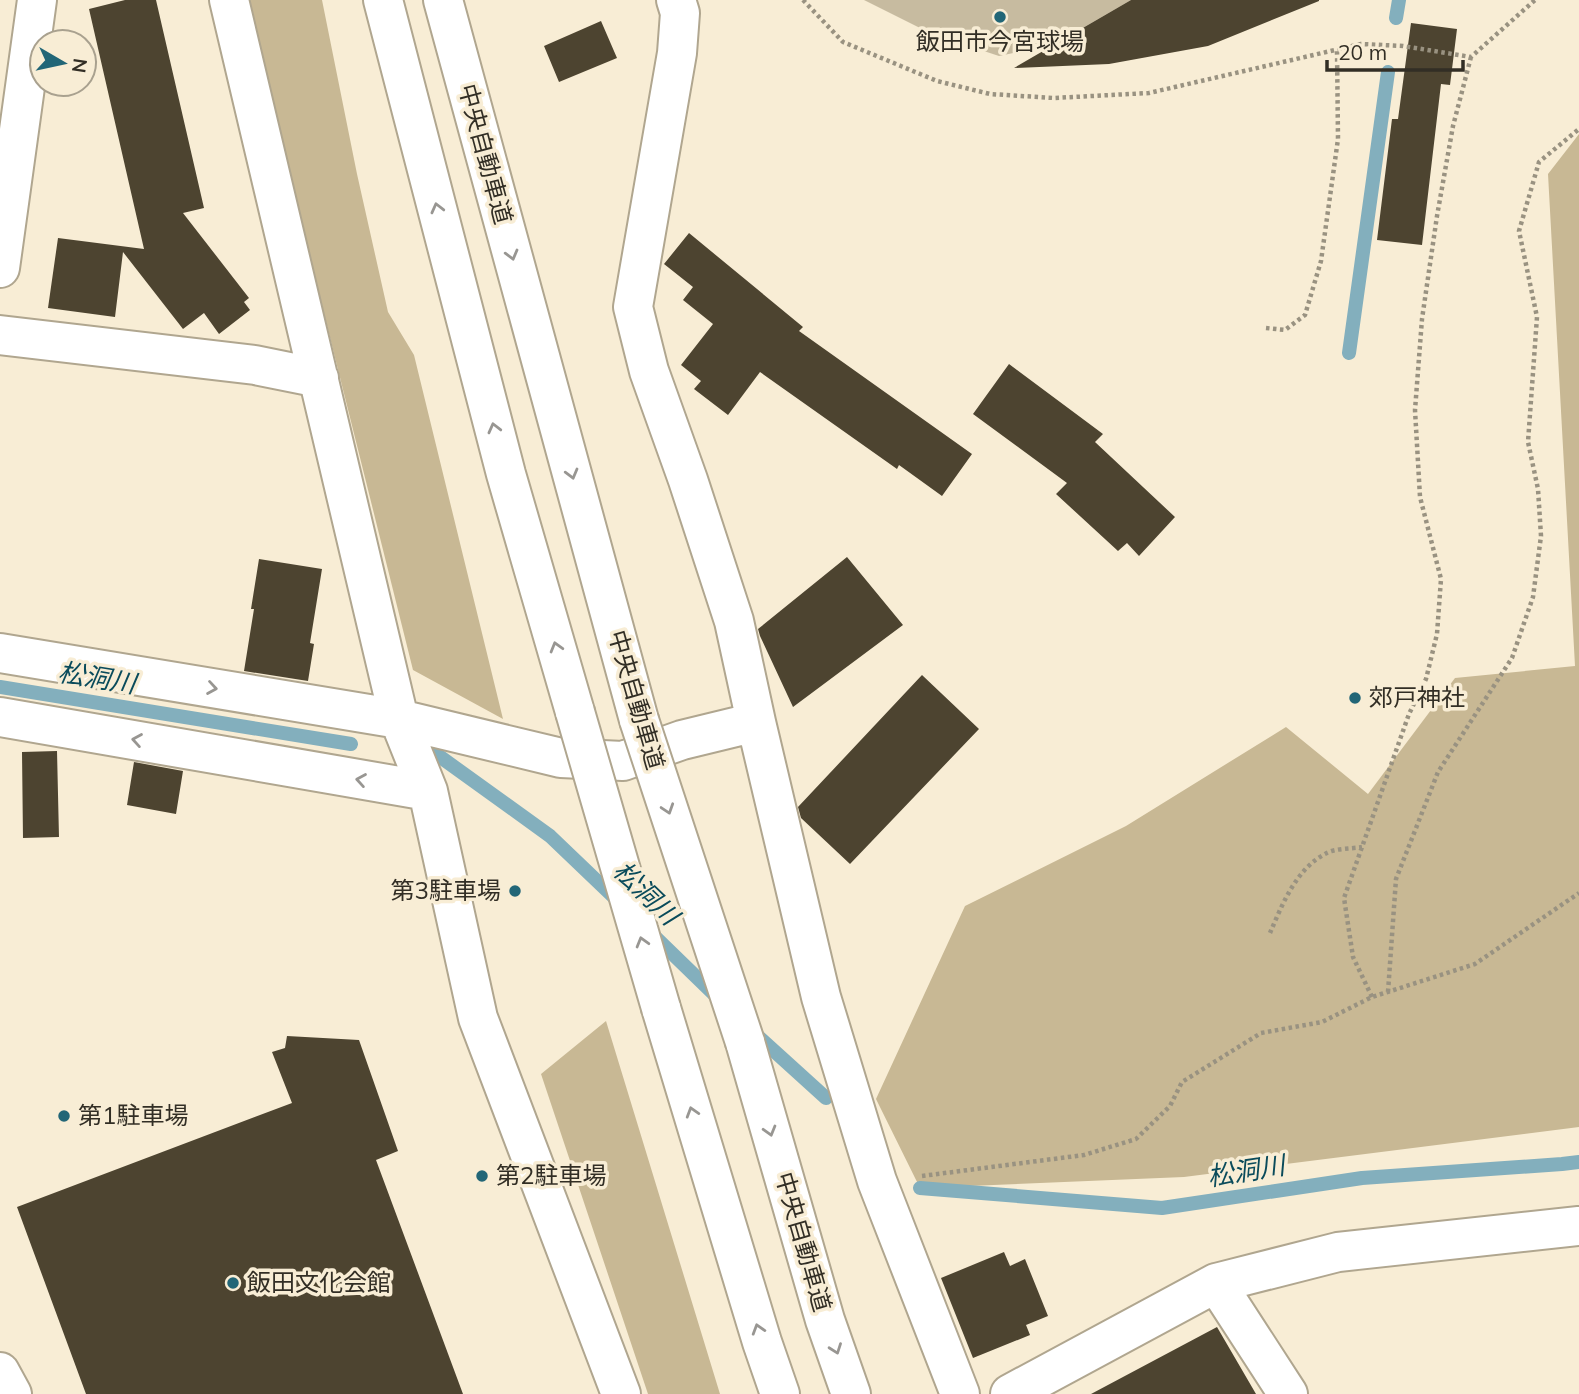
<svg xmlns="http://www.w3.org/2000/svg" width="1579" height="1394" viewBox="0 0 1579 1394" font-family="Mulish,'Noto Sans JP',sans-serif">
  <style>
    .green { fill: #c7bba0 }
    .forest { fill: #c8b894 }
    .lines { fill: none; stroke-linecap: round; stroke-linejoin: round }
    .stream { stroke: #83afbd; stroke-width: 14 }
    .building { fill: #4d4430 }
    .minor-casing { stroke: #b0a68f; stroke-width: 42 }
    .highway-casing { stroke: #b0a68f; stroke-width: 42 }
    .path { stroke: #999281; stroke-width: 4.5; stroke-dasharray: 3.5 3.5; stroke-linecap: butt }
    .minor { stroke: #fff; stroke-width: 38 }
    .highway { stroke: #fff; stroke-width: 38 }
    .highway-bridge-casing { stroke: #b0a68f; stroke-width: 42; stroke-linecap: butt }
    .highway-bridge { stroke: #fff; stroke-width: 38 }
    .oneway { stroke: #989692 }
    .poi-dot { fill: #267; stroke: #f8edd5; stroke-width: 2.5 }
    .labels { text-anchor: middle; stroke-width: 7; stroke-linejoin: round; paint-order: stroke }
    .poi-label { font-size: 24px; fill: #322e25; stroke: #f8edd5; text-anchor: start }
    .street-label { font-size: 24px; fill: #322e25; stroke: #f8edd5 }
    .water-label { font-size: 26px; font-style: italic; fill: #0a4b5b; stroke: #f8edd5 }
  </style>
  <rect width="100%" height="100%" fill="#f8edd5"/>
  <!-- green -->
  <path class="green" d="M864,0H1131L1055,44L999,56L932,34Z"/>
  <!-- forest -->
  <path class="forest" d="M249,0H322L357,174L388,312L414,355L503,719L413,670L266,81Z
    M1579,134V1127L1184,1177L920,1188L876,1099L965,906L1126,826L1286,727L1368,794L1455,678L1575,666L1548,174Z
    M606,1021L720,1394H648L541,1074Z"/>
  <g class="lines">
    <!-- stream -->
    <path class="stream" d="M1396,18L1399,0
      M1349,353L1388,72
      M0,687L351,744
      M415,755L439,756L550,836L619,902
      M649,931L720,1000
      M752,1031L826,1098
      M920,1188L1162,1208L1362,1178L1562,1164L1579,1162"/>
  </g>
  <!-- building -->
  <path class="building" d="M125,0H156L204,208L183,213L249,298L244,302L250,310L219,334L204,313L183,329L123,252L115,317L48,308L58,238L144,249L89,9Z
    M1131,0H1319V1L1208,46L1109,64L1014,68Z
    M601,21L617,58L559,82L544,46Z
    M1411,23L1457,29L1450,85L1441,84L1422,245L1377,240L1392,119H1398Z
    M689,233L803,327L799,331L972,454L942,496L899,465L897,469L760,372L728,415L694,389L701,381L681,365L713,324L683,300L693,287L664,264Z
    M1009,364L1103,434L1095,442L1175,517L1139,556L1127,543L1118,551L1056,494L1067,483L973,414Z
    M847,557L903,625L793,707L760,636L758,629Z
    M259,559L322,569L310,643L314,644L308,681L244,671L254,609H251Z
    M922,675L979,729L850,864L801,818L798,807Z
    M57,751L59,837L23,838L22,752Z
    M134,762L183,771L176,814L127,805Z
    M287,1036L359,1040L398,1151L376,1160L463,1394H86L17,1207L292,1103L272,1052L285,1048Z
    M1004,1252L1010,1266L1025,1259L1048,1316L1026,1325L1030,1335L973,1358L941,1278Z
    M1217,1327L1256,1394H1091Z"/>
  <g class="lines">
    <defs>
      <path id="minor" d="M229,0L399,719L428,791L478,1018L621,1394
        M676,0L680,13L677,53L633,307L649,371L688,480L734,621L756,722L821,997L877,1181L960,1394
        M0,268L37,0
        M0,335L255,365L319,378
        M0,653L399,719L561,758L623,761L682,740L756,722
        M0,717L428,791
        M1216,1283L1288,1394
        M0,1372L12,1394
        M1010,1394L1216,1283L1338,1252L1579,1226"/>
      <path id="highway" d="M383,0L506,474L575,712
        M443,0L639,720
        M661,1008L762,1342L780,1394
        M745,1042L825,1320L851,1394"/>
    </defs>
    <!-- minor casing -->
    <use href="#minor" class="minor-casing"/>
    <!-- highway casing -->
    <use href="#highway" class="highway-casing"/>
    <!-- path -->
    <path class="path" d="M803,0L843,42L937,81L990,94L1054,98L1149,93L1361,44L1403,46L1471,57L1535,0
      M1266,328L1285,330L1305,315L1321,261L1338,139L1337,49
      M1270,933C1282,905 1296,869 1325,854C1334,848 1351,849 1362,847
      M1388,992L1396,879L1438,772L1512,658L1533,597L1541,536L1538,489L1528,442L1537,317L1519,231L1539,162L1579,129
      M1372,997L1353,957L1344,898L1409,714L1426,679L1437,634L1441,579L1420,497L1415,410L1422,319L1437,216L1453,126L1471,57
      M922,1176L1084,1155L1136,1139L1170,1106L1182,1082L1261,1033L1322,1022L1372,997L1475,964L1579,893"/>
    <!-- minor -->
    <use href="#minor" class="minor"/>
    <!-- highway -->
    <use href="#highway" class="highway"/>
    <defs>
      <path id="highway-bridge" d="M575,712L661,1008
        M639,720L745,1042"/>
    </defs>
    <!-- highway-bridge casing -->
    <use href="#highway-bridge" class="highway-bridge-casing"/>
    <!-- highway-bridge -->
    <use href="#highway-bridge" class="highway-bridge"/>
  </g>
  <!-- one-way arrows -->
  <defs><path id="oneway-chevron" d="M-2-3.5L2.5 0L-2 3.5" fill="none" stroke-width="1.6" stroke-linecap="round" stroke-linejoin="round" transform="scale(1.75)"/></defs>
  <g class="oneway">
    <use href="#oneway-chevron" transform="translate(437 208) rotate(-104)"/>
    <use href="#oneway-chevron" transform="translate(512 255) rotate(75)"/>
    <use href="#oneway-chevron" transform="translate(494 428) rotate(-104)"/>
    <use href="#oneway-chevron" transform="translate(572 474) rotate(75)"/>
    <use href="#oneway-chevron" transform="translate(556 647) rotate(-106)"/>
    <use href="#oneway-chevron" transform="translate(212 688) rotate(9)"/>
    <use href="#oneway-chevron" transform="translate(137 740) rotate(-170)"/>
    <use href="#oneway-chevron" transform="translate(361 780) rotate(-170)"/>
    <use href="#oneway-chevron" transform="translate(668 809) rotate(72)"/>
    <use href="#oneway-chevron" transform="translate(642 942) rotate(-106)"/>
    <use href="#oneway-chevron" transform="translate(692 1112) rotate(-107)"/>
    <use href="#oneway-chevron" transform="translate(770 1131) rotate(74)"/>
    <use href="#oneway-chevron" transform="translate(758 1329) rotate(-107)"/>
    <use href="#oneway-chevron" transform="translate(836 1349) rotate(70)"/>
  </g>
  <!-- markers -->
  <g class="poi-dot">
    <circle cx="1000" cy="17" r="7"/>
    <circle cx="1355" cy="698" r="7"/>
    <circle cx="515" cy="891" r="7"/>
    <circle cx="64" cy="1116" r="7"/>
    <circle cx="482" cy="1176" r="7"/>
    <circle cx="233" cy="1283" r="7"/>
  </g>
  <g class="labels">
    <!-- poi labels -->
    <g class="poi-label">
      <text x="1000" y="50" text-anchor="middle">飯田市今宮球場</text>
      <text x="1369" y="706">郊戸神社</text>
      <text x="501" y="899" text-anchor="end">第3駐車場</text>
      <text x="78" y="1124">第1駐車場</text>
      <text x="496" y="1184">第2駐車場</text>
      <text x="247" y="1291">飯田文化会館</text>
    </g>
    <!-- street labels -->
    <g class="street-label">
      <text transform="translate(485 154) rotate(75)" y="8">中央自動車道</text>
      <text transform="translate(636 700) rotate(74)" y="8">中央自動車道</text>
      <text transform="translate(803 1242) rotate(74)" y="8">中央自動車道</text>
    </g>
    <!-- water labels -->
    <g class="water-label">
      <text transform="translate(97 678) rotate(9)" y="9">松洞川</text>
      <text transform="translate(646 893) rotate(44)" y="9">松洞川</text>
      <text transform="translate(1246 1171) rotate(-9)" y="9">松洞川</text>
    </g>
  </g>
  <!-- north arrow -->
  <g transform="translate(63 63) rotate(99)"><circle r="33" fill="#f8edd5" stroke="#a9a18f" stroke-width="2"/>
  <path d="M0-5L12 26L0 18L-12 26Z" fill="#226677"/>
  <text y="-10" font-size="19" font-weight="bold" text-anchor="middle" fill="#322e25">N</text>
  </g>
  <!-- scale -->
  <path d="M1327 60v10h136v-10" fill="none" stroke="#322e25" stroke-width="3.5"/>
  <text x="1338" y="60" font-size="21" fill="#322e25" stroke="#f8edd5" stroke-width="5" paint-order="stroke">20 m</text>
</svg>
